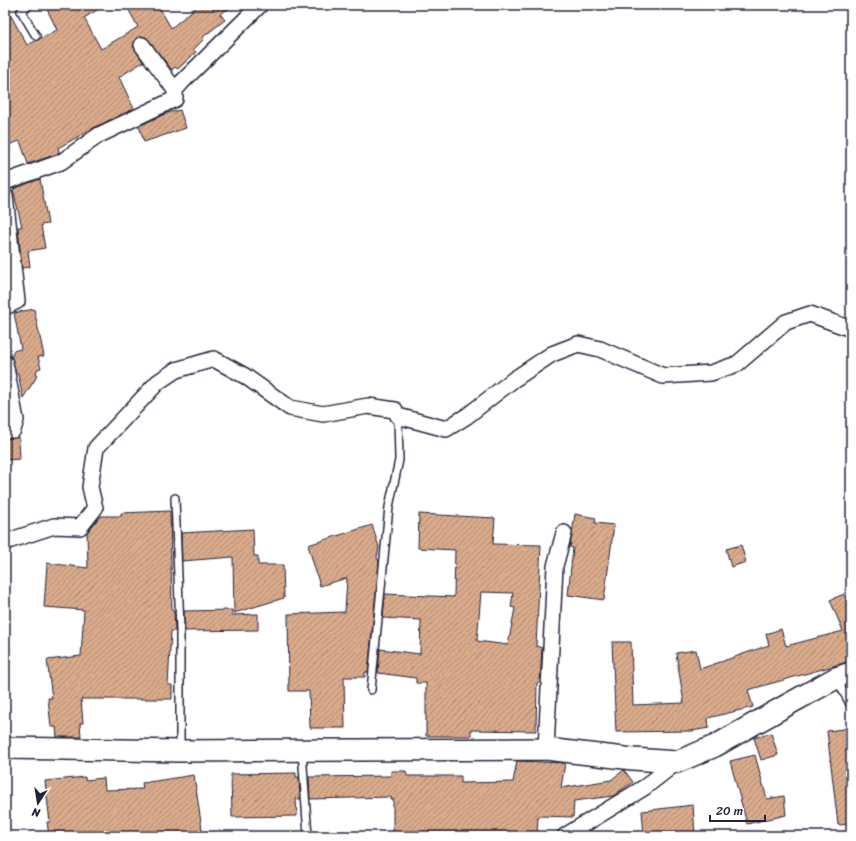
<svg xmlns="http://www.w3.org/2000/svg" width="856" height="841" viewBox="0 0 856 841" font-family="Sriracha,sans-serif">
  <style>
    .building { fill: url(#building-hatch); stroke: #22223b; fill-rule: evenodd }
    .lines { fill: none; stroke-linecap: round; stroke-linejoin: round }
    .lane-casing { stroke: #22223b; stroke-width: 10 }
    .street-casing { stroke: #22223b; stroke-width: 18 }
    .secondary-casing { stroke: #22223b; stroke-width: 24 }
    .lane { stroke: #fff; stroke-width: 7 }
    .street { stroke: #fff; stroke-width: 15 }
    .secondary { stroke: #fff; stroke-width: 21 }
  </style>
  <defs>
    <pattern id="building-hatch" width="6" height="6" patternUnits="userSpaceOnUse"><rect width="6" height="6" fill="#d9aa8b"/><path d="M-1 1l2-2M0 6l6-6M5 7l2-2" fill="none" stroke="#b08a73"/></pattern>
  </defs>
  <rect width="100%" height="100%" fill="#fff"/>
  <filter id="ink" filterUnits="userSpaceOnUse"><feTurbulence type="fractalNoise" baseFrequency=".025" numOctaves="2"/><feDisplacementMap in="SourceGraphic" scale="8" xChannelSelector="R" yChannelSelector="G"/><feConvolveMatrix kernelMatrix="1 2 1 2 8 2 1 2 1" color-interpolation-filters="sRGB"/></filter>
  <g filter="url(#ink)">
    <!-- building -->
    <path class="building" d="M5,5L27,45L57,30L45,5H105L84,18L101,49L138,27L126,5H158L171,28L199,5H235L220,14L225,20L203,37L204,39L193,50L196,52L178,69L175,67L172,70L146,37L136,38L133,46L143,62L119,77L134,109L95,127L58,148L59,152L57,154L28,164L20,141L5,146Z
      M180,110L186,128L144,142L139,126L167,113Z
      M40,179L48,224L41,225L45,248L28,251L30,267L22,268L18,227H22L13,189Z
      M34,309L44,356L38,357L41,368L37,369L36,378L23,398L18,373H16L11,356L13,355V351L21,349L14,313Z
      M19,437L20,459L5,460V439Z
      M170,511L172,611H174L175,631H171L168,685H172V699H81L83,723H80L81,737H57L56,727H51L48,698H52L47,660L81,656L84,610L44,607L47,563L88,568L87,533L100,516H122L121,513Z
      M419,514L495,518L493,544L541,545L536,646L542,648L540,683H537L536,731L471,730V736H426V683H416V678L378,673L380,649L420,654L421,620L383,618L385,594L454,597L455,550L418,548ZM481,592L513,593L511,607L515,608L508,645L477,641Z
      M575,514L596,518L595,523L614,525L604,600L568,595L573,548L570,547Z
      M372,525L379,547L377,557L379,562L368,672H365V677H344L345,728H310L309,691H289L288,614L345,612L347,578L320,586L308,545Z
      M253,529L254,556H258V565H283L284,598L234,613L233,557L182,561L181,533Z
      M741,545L746,562L731,567L726,549Z
      M844,594L851,610V661L748,690L753,707L708,718L709,728L692,731L616,732L612,642H631L633,705L684,703L676,653L696,650L700,669L769,645L766,634L781,629L786,646L843,631L830,600Z
      M232,610V615L258,614V630L185,631L184,611Z
      M851,728V824L838,825L827,731Z
      M771,733L778,755L761,760L754,738Z
      M755,755L767,799L784,796L786,815L747,824L730,761Z
      M517,761L565,763L561,788L611,780L624,770L633,782L613,796L574,801L573,817L538,816L537,836L508,834V836H408V833H393V799L391,800V797L310,799L309,777L391,776V771H406L407,776H461V783L513,782Z
      M296,773V777H299L300,799H296L297,816L232,817L231,774Z
      M194,775L203,836H49L47,822H50L45,781L85,777V780L104,778L105,790L143,789L142,783Z
      M693,805L695,836H644L642,811Z"/>
    <g class="lines">
      <defs>
        <path id="lane" d="M29,5L21,11L36,36
          M175,498L180,629V749
          M837,680L851,706
          M371,690L389,507L399,460L398,416
          M302,752L308,836"/>
        <path id="street" d="M142,45L175,90
          M5,182L61,162L99,135L175,99V90L183,81L260,5
          M5,196L17,301L5,307
          M5,363L16,420L13,430H5
          M5,542L54,526L80,527L95,508L90,487L96,448L158,382L176,370L214,359L245,376L290,408L323,414L368,406L395,410L398,416L446,429L467,416L513,380L552,354L578,344L600,349L663,376L711,373L737,364L786,322L810,314L851,329
          M546,749L555,566L564,533
          M565,836L645,787L677,762"/>
        <path id="secondary" d="M5,748L180,751L546,749L633,759L677,762L715,746L787,705L836,678L851,673"/>
      </defs>
      <!-- lane casing -->
      <use href="#lane" class="lane-casing"/>
      <!-- street casing -->
      <use href="#street" class="street-casing"/>
      <!-- secondary casing -->
      <use href="#secondary" class="secondary-casing"/>
      <!-- lane -->
      <use href="#lane" class="lane"/>
      <!-- street -->
      <use href="#street" class="street"/>
      <!-- secondary -->
      <use href="#secondary" class="secondary"/>
    </g>
  </g>
  <!-- margin -->
  <rect width="856" height="841" fill="none" stroke="#fff" stroke-width="20"/>
  <rect x="10" y="10" width="836" height="821" fill="none" stroke="#22223b" stroke-width="1.5" filter="url(#ink)"/>
  <!-- north arrow -->
  <g transform="translate(38 803) rotate(192)" stroke="#ffffff" stroke-width="3" paint-order="stroke">
  <path d="M0-3L7 15L0 10L-7 15Z" fill="#22223b"/>
  <text y="-6" font-size="11" font-weight="bold" text-anchor="middle" fill="#22223b">N</text>
  </g>
  <!-- scale -->
  <path d="M710 815v6h55v-6" fill="none" stroke="#22223b" stroke-width="2"/>
  <text x="716" y="815" font-size="12" fill="#22223b" stroke="#ffffff" stroke-width="3" paint-order="stroke">20 m</text>
</svg>
